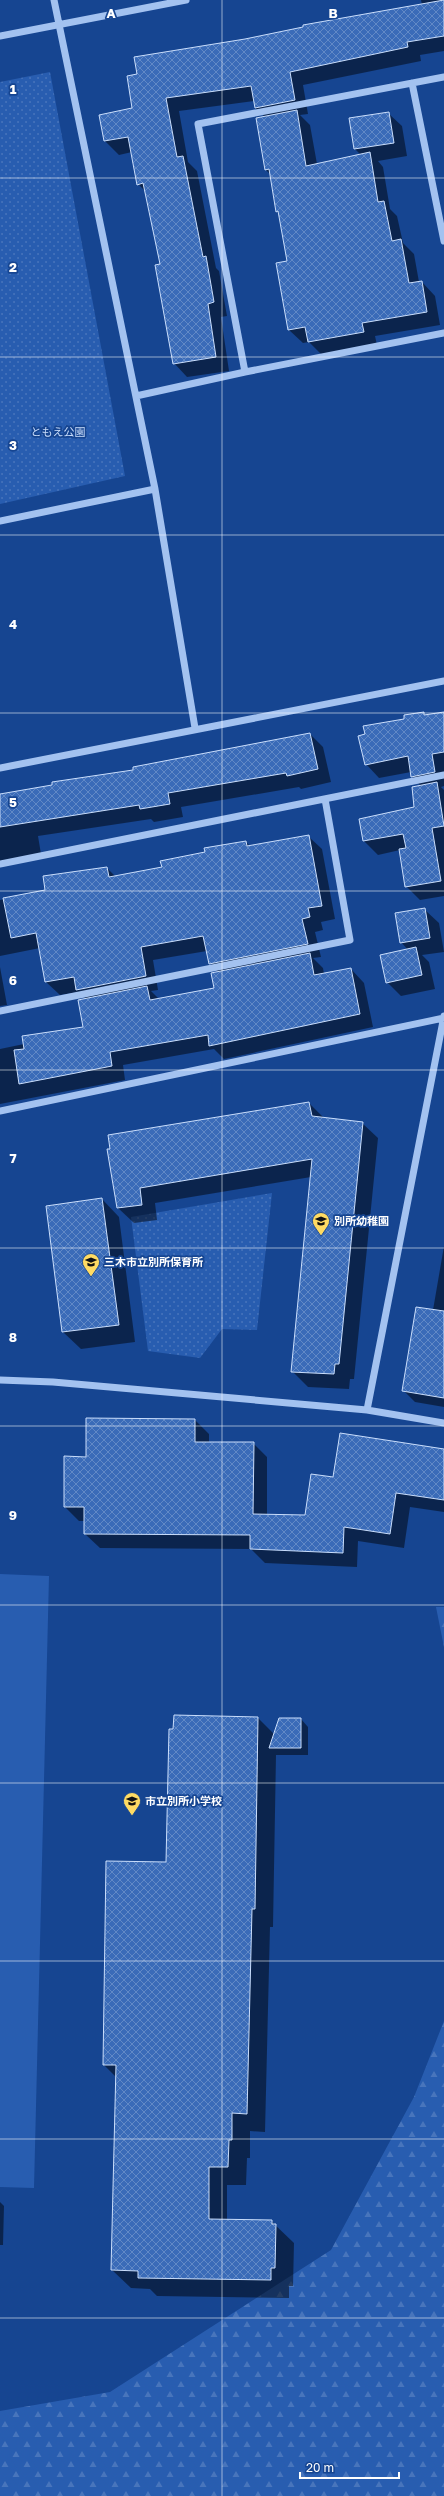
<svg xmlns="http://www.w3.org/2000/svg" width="444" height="2496" viewBox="0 0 444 2496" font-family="'Golos Text','Noto Sans JP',sans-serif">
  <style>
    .grass { fill: #285db0 }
    .forest { fill: url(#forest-firs) }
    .park { fill: url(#park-dots) }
    .shadow { fill: #0007; fill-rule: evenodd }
    .building { fill: url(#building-cross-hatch); stroke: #cadefc }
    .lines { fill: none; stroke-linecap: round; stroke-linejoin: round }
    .minor { stroke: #a3c2f0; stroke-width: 7 }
    .grid { fill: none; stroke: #fff; stroke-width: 1; stroke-opacity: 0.55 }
    .labels { text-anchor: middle; stroke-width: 3.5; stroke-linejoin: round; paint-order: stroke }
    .park-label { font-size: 11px; fill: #cadefc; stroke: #164591 }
    .poi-label { font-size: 11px; font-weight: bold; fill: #fff; stroke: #164591; text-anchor: start }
    .grid-label { font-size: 13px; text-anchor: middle; font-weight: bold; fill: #fff; stroke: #164591; stroke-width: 3.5; stroke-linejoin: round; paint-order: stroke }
  </style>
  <defs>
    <pattern id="forest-firs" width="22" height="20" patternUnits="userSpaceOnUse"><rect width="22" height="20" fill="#285db0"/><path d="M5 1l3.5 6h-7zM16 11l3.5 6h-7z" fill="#4875bc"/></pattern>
    <pattern id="park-dots" width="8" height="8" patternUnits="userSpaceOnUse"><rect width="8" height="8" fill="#285db0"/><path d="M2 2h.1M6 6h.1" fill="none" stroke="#4875bc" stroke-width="1.8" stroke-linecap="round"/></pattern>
    <pattern id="building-cross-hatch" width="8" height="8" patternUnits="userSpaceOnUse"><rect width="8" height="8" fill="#3a6bb8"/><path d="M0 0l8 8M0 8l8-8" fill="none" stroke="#6189c6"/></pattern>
  </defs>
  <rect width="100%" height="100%" fill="#164591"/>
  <!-- grass -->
  <path class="grass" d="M0,1574L49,1576L34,2188L0,2187Z"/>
  <!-- forest -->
  <path class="forest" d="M436,1607H444V1647Z
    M444,2021V2496H0V2411L110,2392L331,2250L414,2097Z"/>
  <!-- park -->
  <path class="park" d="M50,72L125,476L0,504V82Z
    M272,1193L257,1330L222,1329L200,1358L148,1351L131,1217Z"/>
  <!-- shadow -->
  <path class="shadow" d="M421,0H444V51L420,55L421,61L303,85L308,114L300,115L310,125L317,164L361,155L355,149L388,113L402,126L407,156L378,161L383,167L390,209L397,216L403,243L414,254L419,282H422L435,296L440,325L375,336L377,345L322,355L309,342L303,343L289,330L277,263L288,262L271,175L266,170L265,117L255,108L254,101L179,111L188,162L197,171L216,268L219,271L227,316L221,317L229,371L187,377L174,363L161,265L146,192L138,184L132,152L119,155L105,141L100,115L133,109L138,75L245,40L422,5Z
    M423,713L426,716L444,713V786L441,787L444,790V896L420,900L406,886L400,850L378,855L364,841L415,808L421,786L412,776L411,772L379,778L366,764L405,719Z
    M310,734L323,747L331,782L301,789L299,787L181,807L183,817L154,822L151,819L38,836L41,854L0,863V795L134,771Z
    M308,836L322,849L335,919L321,922L323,930L315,932L321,957L313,958L323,968L324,974L351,969L364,983L373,1027L224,1059L214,1049L123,1065L125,1080L0,1104V1049L24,1044L84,1028L87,1000L79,992L60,995L46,982L40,948L0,956V900L47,891L107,868L116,877L163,868L206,853L246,842L250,846ZM207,951L210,963L219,973L215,989L159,999L151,991L158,990L153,960Z
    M425,910L439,923L444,952L422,955L429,962L435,989L401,996L387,982L408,950L401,942Z
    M0,967L7,1005L0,1006Z
    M309,1103L324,1118L362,1123L378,1138L354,1379H350L349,1389L308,1387L292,1371L311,1177L155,1203L157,1220L134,1223L118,1208L108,1150Z
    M102,1199L119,1217L135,1342L81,1349L63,1332Z
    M444,1246V1407L415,1402L403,1390L433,1310Z
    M195,1420L209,1434V1443H253L267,1457V1515L306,1516L334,1478L444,1450V1512L410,1507L404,1548L358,1541L357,1567L265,1563L251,1549L100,1548L85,1534V1521H79L65,1507V1457L87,1458Z
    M258,1718L274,1734L301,1719L308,1727V1755H276L273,1927H270L265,2132L250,2131V2158H247L246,2185H227V2220L271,2221L294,2243L293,2286H289V2298L157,2296L150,2289L131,2288L112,2270L116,2077L104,2065L167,1863Z
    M0,2202L4,2206L3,2245H0Z"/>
  <!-- building -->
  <path class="building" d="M444,0V36L407,42L408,47L290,72L295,100L255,108L251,86L166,98L177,157L183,156L203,257L206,256L214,302L208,304L216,357L173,364L155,265L160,264L143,183L137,185L128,137L104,141L99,115L132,108L127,76L137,74L134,57L245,39L303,27V25Z
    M297,110L306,166L370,152L378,202L384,201L392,241L401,239L409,283L422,281L427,312L362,323L364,332L308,342L305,327L288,330L276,263L287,261L278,211L276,212L269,169L265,170L256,118Z
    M389,112L394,143L354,149L349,118Z
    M424,712V715L444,712V752L432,754L435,772L411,777L408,756L365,765L358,736L365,734L363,726L404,719V715Z
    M310,733L318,769L287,776L286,773L168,793L170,804L140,809L139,805L0,827V794L52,785V782L133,770V767Z
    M437,782L444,826L432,828L441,881L405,887L399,849L406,848L403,834L363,841L359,819L414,807L412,787Z
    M309,835L322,906L308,908L310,917L302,919L308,944L209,964L203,936L141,947L146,976L76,990L74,977L45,982L36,933L11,938L3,898L45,890L43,876L107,867L109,877L162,867L160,861L205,852L204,848L246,841L247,846Z
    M425,908L430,938L400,943L395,913Z
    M416,947L422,975L386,983L380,955Z
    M310,953L314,975L351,968L360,1014L209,1046L208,1035L110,1052L112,1066L19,1084L14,1050L24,1049L22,1036L83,1027L78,1000L147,986L150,1000L214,988L211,973Z
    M309,1102L312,1116L363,1122L339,1364H335L334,1374L291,1372L312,1159L140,1188L142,1205L117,1208L107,1149H110L108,1135Z
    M102,1198L119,1325L62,1332L46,1206Z
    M416,1307L444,1311V1398L402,1391Z
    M86,1418L195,1419V1442H254L253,1514L305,1515L311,1474L333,1477L340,1433L444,1449V1500L396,1493L390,1534L344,1527L343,1553L250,1549V1535L84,1534V1507H64V1456L86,1457Z
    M174,1715L258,1717L255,1909H252L247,2114L232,2113V2140H229L228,2167H209V2219L272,2220V2224H276L275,2268H271V2280L138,2278V2271L111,2270L116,2065H103L106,1861L166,1862L169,1729H173Z
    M279,1718H301V1748H269Z"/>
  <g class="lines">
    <!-- minor -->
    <path class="minor" d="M54,0L155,489L195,728
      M0,36L186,0
      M412,83L444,241
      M245,372L198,124L444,77
      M136,396L245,372L444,333
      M0,521L155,489
      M0,768L444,681
      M0,864L444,775
      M0,1011L350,940L325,799
      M0,1111L444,1018
      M0,1380L53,1382L367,1410L444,1423
      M367,1410L444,1016"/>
  </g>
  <!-- grid -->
  <path class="grid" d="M222,0V2496M0,178H444M0,357H444M0,535H444M0,713H444M0,891H444M0,1070H444M0,1248H444M0,1426H444M0,1605H444M0,1783H444M0,1961H444M0,2139H444M0,2318H444"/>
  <!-- icons -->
  <defs>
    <symbol id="school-pin" viewBox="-11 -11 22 30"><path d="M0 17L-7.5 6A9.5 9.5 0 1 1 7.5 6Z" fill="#ffdb63" stroke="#164591"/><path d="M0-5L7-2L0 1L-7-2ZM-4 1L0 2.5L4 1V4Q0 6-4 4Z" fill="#111"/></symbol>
  </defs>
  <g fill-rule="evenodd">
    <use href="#school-pin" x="311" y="1211" width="20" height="27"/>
    <use href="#school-pin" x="81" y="1252" width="20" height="27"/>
    <use href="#school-pin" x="122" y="1791" width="20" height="27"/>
  </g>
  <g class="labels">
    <!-- park labels -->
    <g class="park-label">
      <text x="58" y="436">ともえ公園</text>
    </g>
    <!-- poi labels -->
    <g class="poi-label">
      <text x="334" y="1225">別所幼稚園</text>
      <text x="104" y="1266">三木市立別所保育所</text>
      <text x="145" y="1805">市立別所小学校</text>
    </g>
  </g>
  <g class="grid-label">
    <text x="111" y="18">A</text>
    <text x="333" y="18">B</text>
    <text x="13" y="94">1</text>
    <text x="13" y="272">2</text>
    <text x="13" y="450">3</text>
    <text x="13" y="629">4</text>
    <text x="13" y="807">5</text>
    <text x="13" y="985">6</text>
    <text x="13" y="1163">7</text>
    <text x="13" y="1342">8</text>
    <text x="13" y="1520">9</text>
  </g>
  <!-- scale -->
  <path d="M300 2472v6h99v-6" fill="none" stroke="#ffffff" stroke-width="2"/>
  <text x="306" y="2472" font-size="12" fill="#ffffff" stroke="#164591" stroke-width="3" paint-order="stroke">20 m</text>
</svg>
